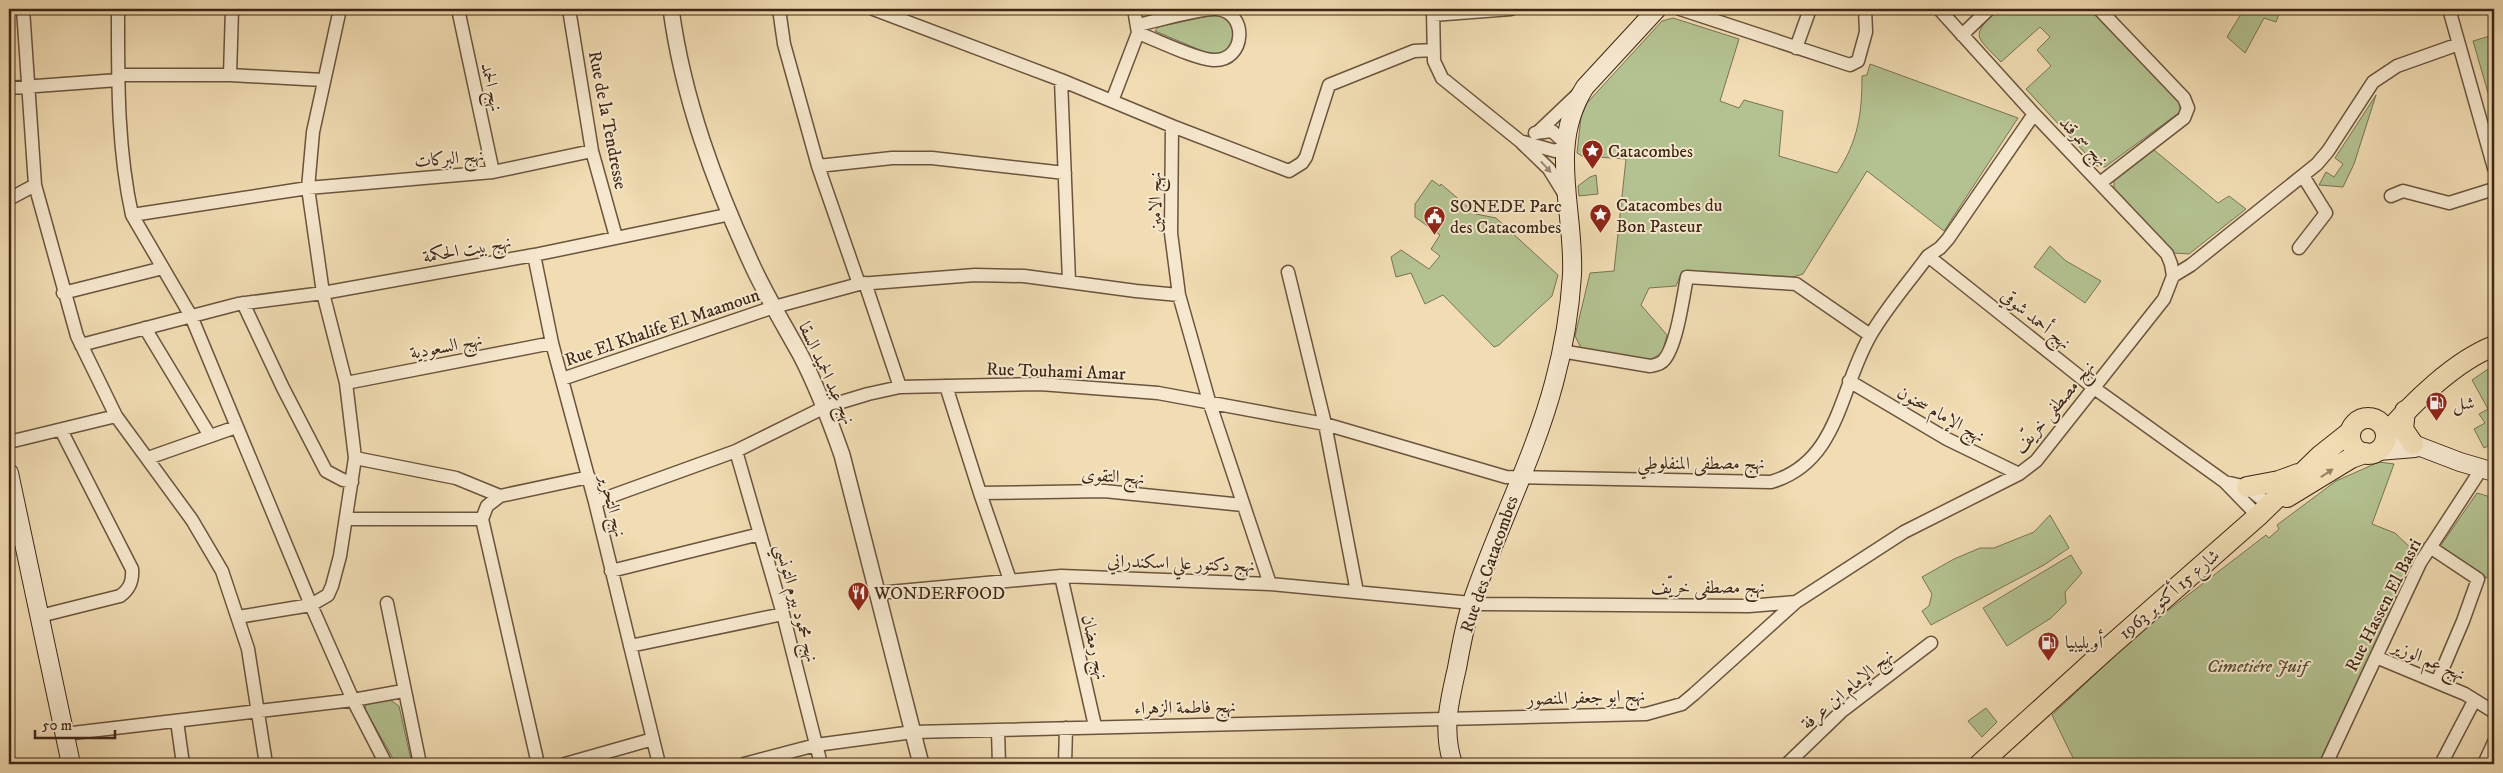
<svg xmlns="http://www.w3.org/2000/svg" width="2503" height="773" viewBox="0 0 2503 773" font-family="'IM FELL DW Pica',Amiri,serif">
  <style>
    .green { fill: #b4c291; stroke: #797454 }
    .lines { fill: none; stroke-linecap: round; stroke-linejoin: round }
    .minor-casing { stroke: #6b543d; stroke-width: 15 }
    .tertiary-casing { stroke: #6b543d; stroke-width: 18 }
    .secondary-casing { stroke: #3e2616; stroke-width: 20 }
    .primary-casing { stroke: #3e2616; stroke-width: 22 }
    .minor { stroke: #f6e8ce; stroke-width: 12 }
    .tertiary { stroke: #f6e8ce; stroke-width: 15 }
    .secondary { stroke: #f6e8ce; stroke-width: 18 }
    .primary { stroke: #f1dcb3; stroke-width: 20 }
    .oneway { fill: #9a8772 }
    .oneway2 { fill: #988164 }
    .labels { text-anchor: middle; stroke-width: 4; stroke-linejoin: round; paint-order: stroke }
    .street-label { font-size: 18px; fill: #3e2616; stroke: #f6e8ce }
    .poi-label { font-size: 18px; fill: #3e2616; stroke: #f6e8ce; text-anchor: start }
    .park-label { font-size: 18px; font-style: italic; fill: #5c4d35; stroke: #f6e8ce }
  </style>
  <rect width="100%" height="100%" fill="#f1dcb3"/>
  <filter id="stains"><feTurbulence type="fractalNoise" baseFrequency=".004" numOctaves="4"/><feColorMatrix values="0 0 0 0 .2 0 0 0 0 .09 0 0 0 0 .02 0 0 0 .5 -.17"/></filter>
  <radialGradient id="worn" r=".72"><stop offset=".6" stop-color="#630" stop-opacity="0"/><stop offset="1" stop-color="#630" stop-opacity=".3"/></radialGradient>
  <!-- green -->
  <path class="green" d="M1998,9H2093L2180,100V112L2105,167L2097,166L2026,89L2051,66L2037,50L2050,37L2040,27L2001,62C1975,35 1970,37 1998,9Z
    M2244,9H2281L2276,22L2264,18L2245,53L2227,37Z
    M1218,14L1229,20L1235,30L1231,47L1220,54L1207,53L1155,31L1158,27Z
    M1673,18L1739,39L1720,101L1739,108L1744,100L1783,111L1779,156L1837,173C1858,141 1862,114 1862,76L1867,75L1870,64L2018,118L1944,231L1867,171L1803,274L1793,277L1682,271L1676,286L1649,288L1641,305L1667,335L1662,353L1650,360L1581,348L1575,336L1590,273L1614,271L1626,159L1582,156L1577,153L1581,117L1587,103L1662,21Z
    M2490,36L2491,41L2494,40V66L2489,69L2490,76L2494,78V100L2491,103L2473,41Z
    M2376,95L2354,164L2343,187L2319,185L2326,172L2334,177L2343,164L2335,158Z
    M2154,150L2218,203L2229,196L2246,209L2189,254L2174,253L2114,189V181Z
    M1596,175L1598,194L1579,196L1578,186L1590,177Z
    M1432,180L1440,186L1441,184L1476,214L1496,218L1558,275L1552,296L1499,345L1494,347L1443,295L1425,304L1411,273L1396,277L1391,257L1401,250L1429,269L1440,256L1431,249L1440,235L1415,217V204Z
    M2050,246L2066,261L2101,281L2085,303L2034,267Z
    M2494,365V449L2492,444L2484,448L2474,429L2485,423L2479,414L2488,409L2472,380Z
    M2379,462L2394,464L2372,524L2395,533L2418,555L2394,604L2323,764H2076L2052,715L2140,632L2266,535L2269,538L2279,529L2277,525L2336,481Z
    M2477,493L2494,498V582L2439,548Z
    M2050,515L2069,548L2044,565L1931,625L1922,611L1929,606L1932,594L1922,577L1954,559L1980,548H1994L2034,532Z
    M2071,555L2082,573L2065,592L2066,603L2051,618L2007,646L1983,608Z
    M390,700L399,706L412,764H396L365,709L366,704Z
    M1986,708L1997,722L1982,737L1968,721Z"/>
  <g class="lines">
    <defs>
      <path id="minor" d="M23,9L35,185L77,336L116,416L192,520L222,571L248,649L266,764
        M118,9C118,78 117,147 132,215
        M458,9L493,172
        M569,9L592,151L616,237
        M779,9L784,44L818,166L859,284
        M873,9L1061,80L1172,126L1171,233L1179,295L1209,401L1270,584
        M1433,9L1434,61L1442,78L1520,141L1555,151L1564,147
        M1680,9L1850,65L1858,61L1866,32L1865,9
        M1939,9L2034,114L2167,254L2171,264L2173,276
        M2099,9L2184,98L2188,108L2184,118L2100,183
        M2449,9L2494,168
        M1433,15L1511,9
        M1138,25C1157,21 1199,8 1216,9C1249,11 1246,62 1213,60C1195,59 1157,40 1138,33
        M1962,35L1989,9
        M1796,48L1810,9
        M118,75H230L323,80
        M230,75L232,9
        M1061,80L1069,281
        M9,88L118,80
        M1112,101L1138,33L1134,9
        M1172,126L1289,171L1302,163L1306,157L1329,85L1414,51L1433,50
        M1535,133L1552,131L1564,142
        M1537,133L1578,94
        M1522,143L1549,169L1565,195
        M818,166L892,158H932L1065,173
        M2391,196L2403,191L2449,203L2494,189
        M9,199L35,185
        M2299,248L2326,213L2303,176
        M534,255L552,343L595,502L659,764
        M1928,256L2094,388L2225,482L2247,487L2270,506
        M1288,272L1325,424L1357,592
        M865,283L900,387
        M63,293L163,268
        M243,303L283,388L326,471L343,480L352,482
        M145,328L210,436
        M81,345L238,304L323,293L534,255L731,214
        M1561,351L1650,366C1655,365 1660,365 1664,360C1677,345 1683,297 1687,277L1796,284L1870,335
        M562,379L774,307L859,284L975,275L1024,276L1136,291L1179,295
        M1849,381L1947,439L2019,474
        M346,383L552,343
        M946,386L980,493L1010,580
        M9,442L116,416
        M736,451L783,614L821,764
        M148,458L236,427
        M355,458L456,478L500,496
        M2225,482L2258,516
        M980,493L1104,491L1243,505
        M595,502L736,451L825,407L868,394L900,387L1040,384L1158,393L1325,424L1506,477L1771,482C1839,462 1839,390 1870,336C1886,308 1909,282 1928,256L1940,248L1948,239L2034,114
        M346,519H482
        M2430,547L2478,579L2463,621L2437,682
        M611,571L760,534
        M1061,576L1095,726
        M878,593L1061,576L1270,584L1482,604L1749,606L1796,602L1904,532L2019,474L2036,461L2164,299L2173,276L2191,265L2317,164L2328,151L2373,82L2397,66L2459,44
        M387,603L420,764
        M40,616L120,596C130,589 133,581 132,569L61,430
        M238,617L311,605L328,595L332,586L340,556L355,458L346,383L323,293L308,188L313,132L340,9
        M630,646L783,614
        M2376,657L2465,694L2494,712
        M177,721L183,764
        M998,731L999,764
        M64,734L353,700L403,691
        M386,764L353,700L311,605L191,316L132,215L308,188L493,172L592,151
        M538,764L482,519L487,506L500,496L589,477
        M565,764L653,739
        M744,764L816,745L913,732L1646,714L1682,704L1694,694L1796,602
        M1065,764L1066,728
        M1787,764L1842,711L1931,643
        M2326,764L2420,563L2482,468
        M2441,764L2474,701
        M2484,764L2494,742"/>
      <path id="tertiary" d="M671,9C683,99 715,185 753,267C767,297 784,325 800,354C817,386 830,421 842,455L921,764"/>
      <path id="secondary" d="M2400,439L2460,462L2494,472
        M2378,451L2415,448
        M9,473L71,764
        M1453,764C1442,731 1449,702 1457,668C1461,646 1465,623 1472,602C1497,528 1534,458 1554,383C1563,350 1570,308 1572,275C1575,209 1547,147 1585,87L1657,9"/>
      <path id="primary" d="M2405,411L2403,429L2413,444
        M2350 436a18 18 0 1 1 36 0a18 18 0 1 1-36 0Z
        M2386,434C2412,403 2455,361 2494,346
        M2247,487L2279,481L2298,474
        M2287,497L2351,458L2365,453
        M1980,764L2108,648L2258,516L2321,455L2350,432"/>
    </defs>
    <!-- minor casing -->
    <use href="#minor" class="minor-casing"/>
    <!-- tertiary casing -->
    <use href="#tertiary" class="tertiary-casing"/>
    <!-- secondary casing -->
    <use href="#secondary" class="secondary-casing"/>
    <!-- primary casing -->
    <use href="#primary" class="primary-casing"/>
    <!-- minor -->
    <use href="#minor" class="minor"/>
    <!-- tertiary -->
    <use href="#tertiary" class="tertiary"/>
    <!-- secondary -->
    <use href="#secondary" class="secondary"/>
    <!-- primary -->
    <use href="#primary" class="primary"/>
  </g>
  <!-- one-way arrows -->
  <defs><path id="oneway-solid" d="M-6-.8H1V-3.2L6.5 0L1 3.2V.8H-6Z" transform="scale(1.25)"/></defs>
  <use class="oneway" href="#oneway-solid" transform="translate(1546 167) rotate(47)"/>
  <use class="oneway2" href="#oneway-solid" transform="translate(2327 473) rotate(-34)"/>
  <!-- icons -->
  <defs>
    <symbol id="sight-pin" viewBox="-11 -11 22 30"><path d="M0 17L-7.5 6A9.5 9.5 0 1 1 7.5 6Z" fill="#8f2418" stroke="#f6e8ce"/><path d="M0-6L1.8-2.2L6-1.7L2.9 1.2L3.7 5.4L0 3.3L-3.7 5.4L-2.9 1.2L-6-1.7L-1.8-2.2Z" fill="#fff"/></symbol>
    <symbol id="civic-pin" viewBox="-11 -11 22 30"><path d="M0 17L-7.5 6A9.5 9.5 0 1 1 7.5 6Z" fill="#8f2418" stroke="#f6e8ce"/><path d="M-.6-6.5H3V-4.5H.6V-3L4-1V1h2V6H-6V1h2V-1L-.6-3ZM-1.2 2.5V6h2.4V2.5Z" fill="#fff"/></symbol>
    <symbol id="fuel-pin" viewBox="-11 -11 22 30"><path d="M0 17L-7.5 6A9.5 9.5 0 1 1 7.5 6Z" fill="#8f2418" stroke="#f6e8ce"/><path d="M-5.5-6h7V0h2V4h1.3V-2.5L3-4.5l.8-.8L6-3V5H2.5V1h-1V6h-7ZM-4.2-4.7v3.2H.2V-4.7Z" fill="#fff"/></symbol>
    <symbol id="restaurant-pin" viewBox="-11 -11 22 30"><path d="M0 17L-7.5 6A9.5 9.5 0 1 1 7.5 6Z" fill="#8f2418" stroke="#f6e8ce"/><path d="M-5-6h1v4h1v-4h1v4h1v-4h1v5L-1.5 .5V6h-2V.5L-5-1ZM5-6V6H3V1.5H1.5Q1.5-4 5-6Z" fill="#fff"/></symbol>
  </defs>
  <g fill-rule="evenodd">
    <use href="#sight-pin" x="1580" y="138" width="25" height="34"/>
    <use href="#sight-pin" x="1588" y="202" width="25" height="34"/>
    <use href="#civic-pin" x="1422" y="204" width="25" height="34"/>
    <use href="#fuel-pin" x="2424" y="390" width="25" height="34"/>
    <use href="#restaurant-pin" x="846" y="580" width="25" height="34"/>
    <use href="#fuel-pin" x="2036" y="630" width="25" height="34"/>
  </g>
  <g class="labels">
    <!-- street labels -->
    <g class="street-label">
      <text transform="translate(492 87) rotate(78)" y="6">نهج الحمد</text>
      <text transform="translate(608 120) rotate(79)" y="6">Rue de la Tendresse</text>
      <text transform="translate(2084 141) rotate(46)" y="6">نهج سمرقند</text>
      <text transform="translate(449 158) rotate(-5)" y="6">نهج البركات</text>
      <text transform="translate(1155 202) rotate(-90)" y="6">نهج الامين</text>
      <text transform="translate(467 249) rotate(-10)" y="6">نهج بيت الحكمة</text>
      <text transform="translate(2036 319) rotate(39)" y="6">نهج أحمد شوقي</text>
      <text transform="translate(662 327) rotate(-19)" y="6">Rue El Khalife El Maamoun</text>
      <text transform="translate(446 346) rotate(-11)" y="6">نهج السعودية</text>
      <text transform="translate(1056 371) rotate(2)" y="6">Rue Touhami Amar</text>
      <text transform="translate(827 373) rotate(65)" y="6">نهج عبد الحميد السقا</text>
      <text transform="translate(2054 407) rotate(-50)" y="6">نهج مصطفى خريّف</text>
      <text transform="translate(1941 414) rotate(29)" y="6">نهج الإمام سحنون</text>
      <text x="1701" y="469">نهج مصطفى المنفلوطي</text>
      <text transform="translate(1113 476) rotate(4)" y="6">نهج التقوى</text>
      <text transform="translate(613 506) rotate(76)" y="6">نهج التحرير</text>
      <text transform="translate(1181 563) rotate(2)" y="6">نهج دكتور علي اسكندراني</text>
      <text transform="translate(1489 564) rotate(-71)" y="6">Rue des Catacombes</text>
      <text x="1708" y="593">نهج مصطفى خريّف</text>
      <text transform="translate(2169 594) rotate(-41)" y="6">شارع 15 أكتوبر 1963</text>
      <text transform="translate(797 603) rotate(75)" y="6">نهج محمود بيرم التونسي</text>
      <text transform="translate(2383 605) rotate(-63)" y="6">Rue Hassen El Basri</text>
      <text transform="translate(1095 647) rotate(77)" y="6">نهج رمضان</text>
      <text transform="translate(2429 660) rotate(23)" y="6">نهج عم الوزير</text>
      <text transform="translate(1847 689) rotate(-40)" y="6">نهج الإمام ابن عرفة</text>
      <text transform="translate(1586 697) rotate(-2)" y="6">نهج ابو جعفر المنصور</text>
      <text transform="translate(1185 707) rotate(-1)" y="6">نهج فاطمة الزهراء</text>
    </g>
    <!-- poi labels -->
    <g class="poi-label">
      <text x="1608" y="157">Catacombes</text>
      <text x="1616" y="211">Catacombes du<tspan x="1616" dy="21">Bon Pasteur</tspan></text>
      <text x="1450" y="212">SONEDE Parc<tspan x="1450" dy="21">des Catacombes</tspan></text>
      <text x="2453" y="409">شل</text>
      <text x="874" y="599">WONDERFOOD</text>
      <text x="2065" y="648">أويليبيا</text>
    </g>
    <!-- park labels -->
    <g class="park-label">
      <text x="2257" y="672">Cimetiére Juif</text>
    </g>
  </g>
  <!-- margin -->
  <rect width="2503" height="773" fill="none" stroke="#f1dcb3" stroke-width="30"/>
  <rect x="10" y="10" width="2483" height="753" fill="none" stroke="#3e2616" stroke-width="2.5"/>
  <rect x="15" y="15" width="2473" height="743" fill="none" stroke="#3e2616"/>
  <!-- scale -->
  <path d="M35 730v8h80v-8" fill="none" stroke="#3e2616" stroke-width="2.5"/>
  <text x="42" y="730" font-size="15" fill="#3e2616" stroke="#f6e8ce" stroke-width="4" paint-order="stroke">50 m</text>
  <rect width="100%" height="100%" filter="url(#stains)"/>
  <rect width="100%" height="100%" fill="url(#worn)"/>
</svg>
